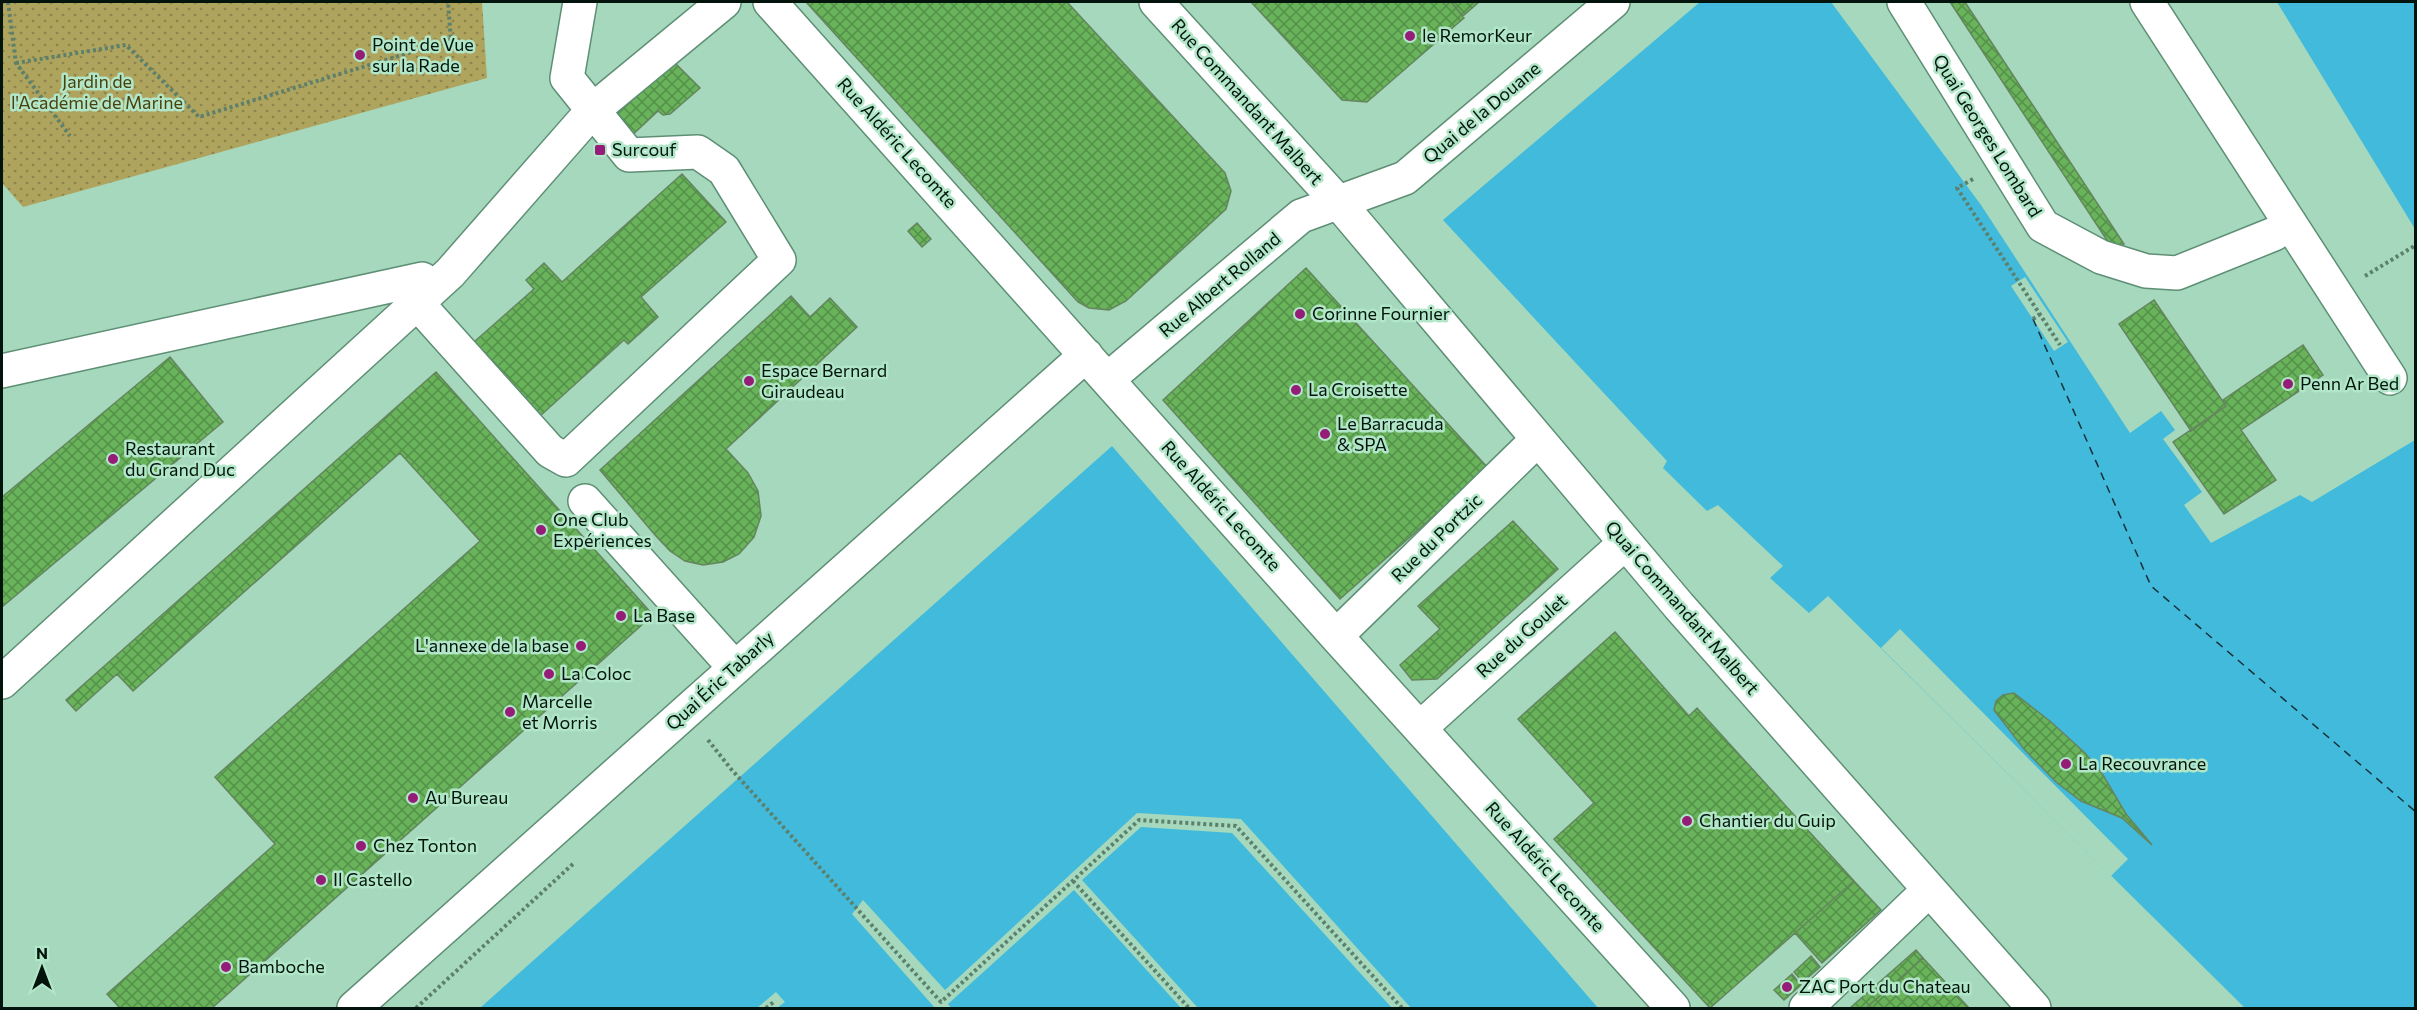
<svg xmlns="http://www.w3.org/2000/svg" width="2417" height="1010" viewBox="0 0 2417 1010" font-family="Commissioner,sans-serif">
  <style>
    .garden { fill: url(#garden-dots) }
    .water { fill: #41badc }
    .pier { fill: #a5d8bc }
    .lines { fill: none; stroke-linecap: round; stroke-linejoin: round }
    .ferry { stroke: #183139; stroke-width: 1.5; stroke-dasharray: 8 6; stroke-linecap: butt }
    .building { fill: url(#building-cross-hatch); stroke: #65855f; stroke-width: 1.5 }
    .minor-casing { stroke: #5e8f75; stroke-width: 36 }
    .path { stroke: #5c806c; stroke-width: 4; stroke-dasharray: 3 3; stroke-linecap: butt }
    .minor { stroke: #fff; stroke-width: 33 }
    .poi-dot { fill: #951c77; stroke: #b2e6c9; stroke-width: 2 }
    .labels { text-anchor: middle; stroke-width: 5; stroke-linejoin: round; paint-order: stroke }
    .poi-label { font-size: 18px; fill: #02140b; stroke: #b2e6c9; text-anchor: start }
    .park-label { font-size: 18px; fill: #4a420e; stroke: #b2e6c9 }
    .street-label { font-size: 18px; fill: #02140b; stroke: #b2e6c9 }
  </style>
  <defs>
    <pattern id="garden-dots" width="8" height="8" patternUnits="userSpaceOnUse" patternTransform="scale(1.5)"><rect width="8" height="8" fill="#afa45e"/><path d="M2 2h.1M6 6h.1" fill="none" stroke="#8c844c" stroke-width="1.8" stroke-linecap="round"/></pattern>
    <pattern id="building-cross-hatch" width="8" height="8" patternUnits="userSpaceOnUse" patternTransform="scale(1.5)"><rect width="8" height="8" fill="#69b35a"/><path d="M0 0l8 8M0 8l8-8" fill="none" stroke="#549049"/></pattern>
  </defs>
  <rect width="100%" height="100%" fill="#a5d8bc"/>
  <!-- garden -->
  <path class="garden" d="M2,2H482L487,78L23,207L2,183Z"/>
  <!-- water -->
  <path class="water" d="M1700,2H1831L1981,205L2130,433L2161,411L2175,430L2163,439L2202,492L2184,505L2211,543L2300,495L2312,502L2415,440V1008H2245L1828,596L1809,613L1770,578L1783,566L1718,505L1707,511L1663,468L1667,461L1443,220Z
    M2277,2H2415V229Z
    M1112,446L1598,1008H480Z"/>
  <!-- pier -->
  <path class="pier" d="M2025,277L2068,342L2054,351L2011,286Z
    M1900,629L2128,859L2111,876L1881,648Z
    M1137,813L1241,819L1411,1008H1392L1232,833L1141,827L1082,880L1198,1008H1181L1074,890L948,1004L951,1008H935L852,914L863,900L945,990Z
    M776,992L785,1002L777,1008H757Z"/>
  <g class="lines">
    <!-- ferry -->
    <path class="ferry" d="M2033,319L2151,586L2416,812"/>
  </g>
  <!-- building -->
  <path class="building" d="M806,2H1067L1225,173L1231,191L1226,209L1126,301L1109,310L1089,308L1078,302Z
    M1251,2H1451L1464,18L1367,102L1342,100Z
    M1451,2H1479L1463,16Z
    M1950,2H1965L2124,244L2114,251Z
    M671,59L700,88L670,114L663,115L658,111L626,141L606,119Z
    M682,174L726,222L641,297L658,317L628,344L624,340L540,416L474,342L534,289L526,280L544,263L562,282Z
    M917,223L931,239L922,247L908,231Z
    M1306,268L1488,468L1340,599L1163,400Z
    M791,296L810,317L830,298L857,327L726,449L748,473L758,491L761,516L754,537L739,554L723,562L703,565L685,561L670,551L655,535L600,470Z
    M2154,300L2226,406L2191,431L2119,324Z
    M2303,345L2323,375L2241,430L2276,480L2224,514L2173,442L2226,406L2223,400Z
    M170,357L223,422L2,607V497Z
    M436,372L653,615L212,1008H120L107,994L275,844L215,777L480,541L400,453L133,691L117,674L76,711L66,700Z
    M1513,521L1558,569L1437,679L1412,680L1400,665L1440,629L1418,606Z
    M1615,632L1689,716L1697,708L1854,881L1710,1008L1554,839L1594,803L1518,719Z
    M2014,693L2051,722L2085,753L2103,775L2126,814L2152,845L2122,818L2081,801L2056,782L2024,749L1994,710L1996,701L2003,695Z
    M1854,881L1881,910L1822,963L1795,933Z
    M1916,950L1923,958L1866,1008H1850Z
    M1811,956L1820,967L1803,982L1794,972Z
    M1923,958L1969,1008H1866Z
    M1792,974L1801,985L1784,1000L1774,990Z"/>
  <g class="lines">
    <defs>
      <path id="minor" d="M770,2L1336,636L1673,1008
        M1156,2L1338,202L1679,606L2034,1008
        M1904,2L2043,226L2101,257L2146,271L2177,273L2274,234L2290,223
        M2147,2L2390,378
        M400,284L550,451L566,460L779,260L724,170L698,152L629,155L567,78L580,2
        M2,371L422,279
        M1108,379L1301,216L1405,178L1613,2
        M585,501L735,668
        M1336,636L1538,439
        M2,682L450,273L593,110L724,2
        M1420,728L1625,543
        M354,1008L1086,355
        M1806,1008L1929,890"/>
    </defs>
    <!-- minor casing -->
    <use href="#minor" class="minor-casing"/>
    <!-- path -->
    <path class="path" d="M8,2L16,63L70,136
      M16,63L126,45L199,117L451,40L448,2
      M1973,179L1957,188L2060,345
      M2365,276L2416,245
      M2033,319L2040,314
      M708,740L731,769L941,1002L1139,820L1236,826L1402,1008
      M1073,881L1189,1008
      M416,1008L574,863
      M766,1008L775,1001"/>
    <!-- minor -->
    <use href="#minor" class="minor"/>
  </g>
  <!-- markers -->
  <g class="poi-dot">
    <circle cx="1410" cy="36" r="6"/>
    <circle cx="360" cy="55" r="6"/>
    <rect x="594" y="144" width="12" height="12" rx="3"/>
    <circle cx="1300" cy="314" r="6"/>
    <circle cx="749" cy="381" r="6"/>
    <circle cx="2288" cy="384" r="6"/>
    <circle cx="1296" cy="390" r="6"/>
    <circle cx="1325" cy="434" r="6"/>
    <circle cx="113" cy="459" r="6"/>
    <circle cx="541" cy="530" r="6"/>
    <circle cx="621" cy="616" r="6"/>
    <circle cx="581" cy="646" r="6"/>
    <circle cx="549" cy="674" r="6"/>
    <circle cx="510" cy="712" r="6"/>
    <circle cx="2066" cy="764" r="6"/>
    <circle cx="413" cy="798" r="6"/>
    <circle cx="1687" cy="821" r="6"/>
    <circle cx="361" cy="846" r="6"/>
    <circle cx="321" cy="880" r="6"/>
    <circle cx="226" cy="967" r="6"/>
    <circle cx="1787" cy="987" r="6"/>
  </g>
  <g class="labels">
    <!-- poi labels -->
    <g class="poi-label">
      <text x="1422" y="42">le RemorKeur</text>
      <text x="372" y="51">Point de Vue<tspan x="372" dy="21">sur la Rade</tspan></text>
      <text x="612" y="156">Surcouf</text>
      <text x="1312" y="320">Corinne Fournier</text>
      <text x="761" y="377">Espace Bernard<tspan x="761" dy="21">Giraudeau</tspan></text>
      <text x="2300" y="390">Penn Ar Bed</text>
      <text x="1308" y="396">La Croisette</text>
      <text x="1337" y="430">Le Barracuda<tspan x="1337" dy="21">&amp; SPA</tspan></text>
      <text x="125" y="455">Restaurant<tspan x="125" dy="21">du Grand Duc</tspan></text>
      <text x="553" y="526">One Club<tspan x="553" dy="21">Expériences</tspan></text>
      <text x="633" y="622">La Base</text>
      <text x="569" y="652" text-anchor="end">L'annexe de la base</text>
      <text x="561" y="680">La Coloc</text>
      <text x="522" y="708">Marcelle<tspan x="522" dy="21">et Morris</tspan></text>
      <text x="2078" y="770">La Recouvrance</text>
      <text x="425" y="804">Au Bureau</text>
      <text x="1699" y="827">Chantier du Guip</text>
      <text x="373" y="852">Chez Tonton</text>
      <text x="333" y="886">Il Castello</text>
      <text x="238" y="973">Bamboche</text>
      <text x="1799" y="993">ZAC Port du Chateau</text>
    </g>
    <!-- park labels -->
    <g class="park-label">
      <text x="97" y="88">Jardin de<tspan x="97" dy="21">l'Académie de Marine</tspan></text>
    </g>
    <!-- street labels -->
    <g class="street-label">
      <text transform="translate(1247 102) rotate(48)" y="6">Rue Commandant Malbert</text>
      <text transform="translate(1482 113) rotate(-40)" y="6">Quai de la Douane</text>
      <text transform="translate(1987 136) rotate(58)" y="6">Quai Georges Lombard</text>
      <text transform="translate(897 143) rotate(48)" y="6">Rue Aldéric Lecomte</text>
      <text transform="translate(1220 285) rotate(-40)" y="6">Rue Albert Rolland</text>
      <text transform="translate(1221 506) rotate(48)" y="6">Rue Aldéric Lecomte</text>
      <text transform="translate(1437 538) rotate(-44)" y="6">Rue du Portzic</text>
      <text transform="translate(1682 608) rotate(49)" y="6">Quai Commandant Malbert</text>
      <text transform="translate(1522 636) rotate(-42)" y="6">Rue du Goulet</text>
      <text transform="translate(720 681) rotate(-42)" y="6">Quai Éric Tabarly</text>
      <text transform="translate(1545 867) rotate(48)" y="6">Rue Aldéric Lecomte</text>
    </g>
  </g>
  <!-- border -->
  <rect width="2417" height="1010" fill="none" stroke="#02140b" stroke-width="6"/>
  <!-- north arrow -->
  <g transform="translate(42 968)" stroke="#b2e6c9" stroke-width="4.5" paint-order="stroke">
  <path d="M0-4.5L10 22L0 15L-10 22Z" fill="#02140b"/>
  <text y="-9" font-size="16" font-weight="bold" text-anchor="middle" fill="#02140b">N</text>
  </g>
</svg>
